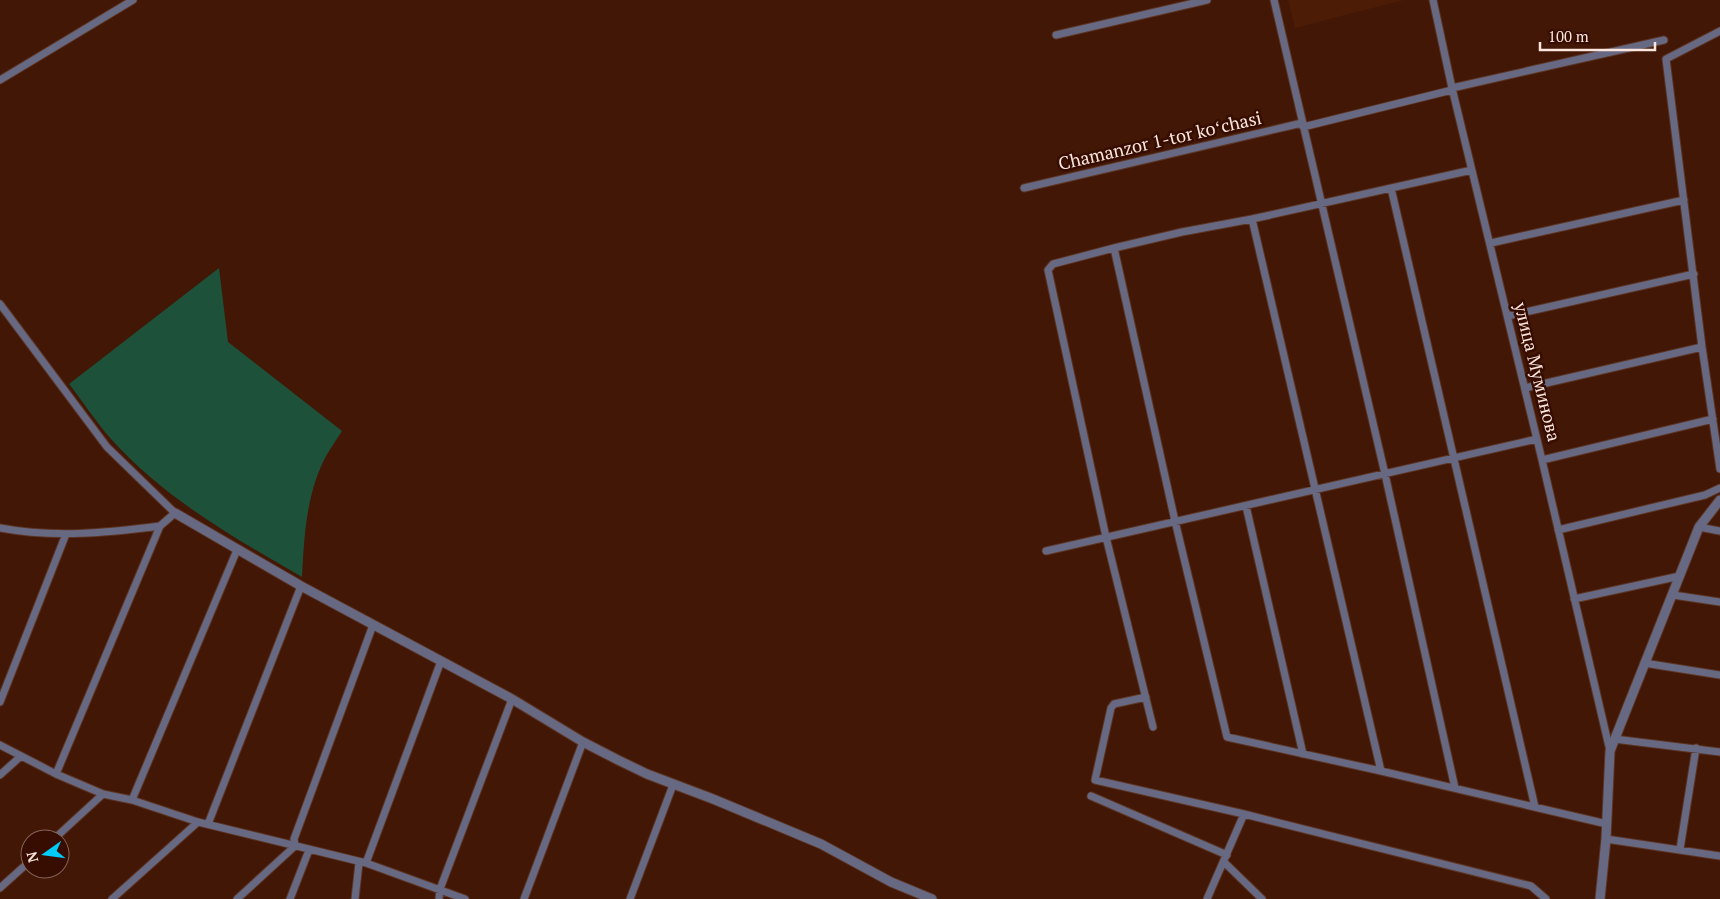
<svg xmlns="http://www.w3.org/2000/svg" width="1720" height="899" viewBox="0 0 1720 899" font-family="'PT Serif',serif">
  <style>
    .built { fill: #4c1c06 }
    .green { fill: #1d513a }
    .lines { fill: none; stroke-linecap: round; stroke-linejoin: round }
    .minor-casing { stroke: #5c3423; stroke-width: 9 }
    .tertiary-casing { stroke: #5c3423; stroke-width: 11 }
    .minor { stroke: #676983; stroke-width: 7 }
    .tertiary { stroke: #676983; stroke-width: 9 }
    .labels { text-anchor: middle; stroke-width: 5; stroke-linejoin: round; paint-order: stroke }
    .street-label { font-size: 18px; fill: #fce6de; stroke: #360d00 }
  </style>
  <rect width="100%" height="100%" fill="#421705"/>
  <!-- built -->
  <path class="built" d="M1288,0H1404L1295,28Z"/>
  <!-- green -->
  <path class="green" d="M219,268L228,342L342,431C335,442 327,453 322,464C306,499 304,539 302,577C234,538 164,498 111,439C96,422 83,402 69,384Z"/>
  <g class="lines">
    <defs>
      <path id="minor" d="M1274,0L1385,474L1455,788
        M1433,0L1452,88L1542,460L1610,751
        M1720,31L1666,59L1702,347L1720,469
        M1056,35L1207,0
        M0,80L133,0
        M1452,88L1664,40
        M1303,127L1452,90
        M1472,170L1252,219L1182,232L1114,248L1175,521L1227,737L1381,771L1607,824
        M1024,188L1302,123
        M1391,188L1535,807
        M1252,219L1381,771
        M1491,243L1684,200
        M1114,248L1053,264L1048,270L1106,537L1153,727
        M0,304L107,447L175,513L160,526L56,774
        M1508,316L1694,274
        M1525,388L1702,347
        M1542,460L1713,419
        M1246,506L1303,754
        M1699,527L1720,531
        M0,528C53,538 107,533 160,526
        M1558,530L1705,495L1720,488
        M1046,551L1537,439
        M1673,595L1720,602
        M1574,599L1680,576
        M1644,663L1720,675
        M1146,697L1114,704L1111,708L1095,780L1244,814L1531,886L1546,899
        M0,702L66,534
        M1614,739L1720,752
        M0,745L56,774L103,794L132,800L198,822L366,863L465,899
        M0,775L21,756
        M1091,796L1227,855
        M132,800L237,550
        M208,824L301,586
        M54,839L103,794
        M1606,839L1720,856
        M1680,849L1696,748
        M1224,862L1262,899
        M366,863L441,661
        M0,888L30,861
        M112,899L198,822
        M237,899L295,846L294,839L373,625
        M290,899L309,850
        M355,899L359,863
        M439,899L440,889L512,699
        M524,899L583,742
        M630,899L673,785
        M1207,899L1244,814"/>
      <path id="tertiary" d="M175,513L301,586L512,699L583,742L618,760L647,774L713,799L821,844L891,882L932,899
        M1600,899L1606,839L1610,751L1699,527L1720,500"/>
    </defs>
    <!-- minor casing -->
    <use href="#minor" class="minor-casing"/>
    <!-- tertiary casing -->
    <use href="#tertiary" class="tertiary-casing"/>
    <!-- minor -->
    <use href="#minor" class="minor"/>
    <!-- tertiary -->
    <use href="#tertiary" class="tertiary"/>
  </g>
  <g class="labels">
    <!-- street labels -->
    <g class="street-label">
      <text transform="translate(1160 141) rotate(-13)" y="6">Chamanzor 1-tor koʻchasi</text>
      <text transform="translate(1537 372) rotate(76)" y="6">улица Муминова</text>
    </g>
  </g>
  <!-- north arrow -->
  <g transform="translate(45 854) rotate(256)"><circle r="24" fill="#360d00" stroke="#856459"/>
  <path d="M0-4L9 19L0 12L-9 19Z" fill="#01cbf9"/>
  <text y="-8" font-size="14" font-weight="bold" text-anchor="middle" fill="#fce6de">N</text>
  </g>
  <!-- scale -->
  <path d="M1540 42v8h115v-8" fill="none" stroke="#fce6de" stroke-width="2.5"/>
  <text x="1548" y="42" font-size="15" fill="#fce6de" stroke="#360d00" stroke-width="4" paint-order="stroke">100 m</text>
</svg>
